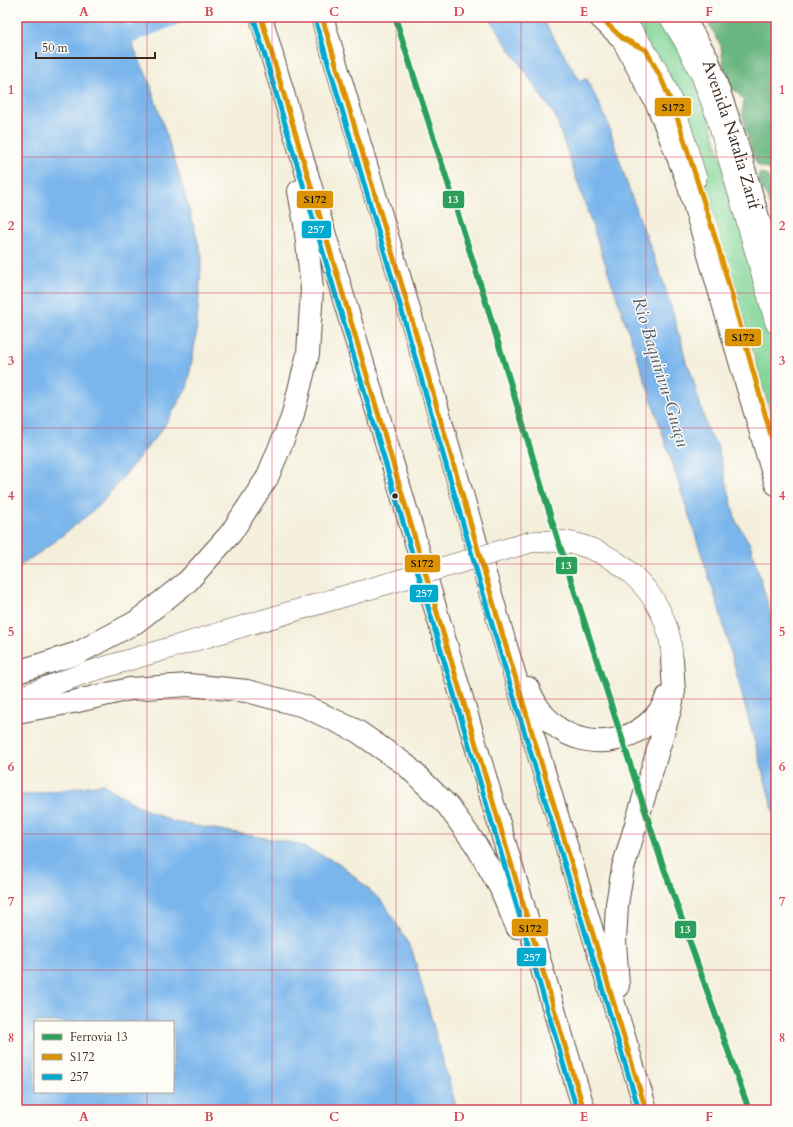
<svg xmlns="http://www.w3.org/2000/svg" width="793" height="1127" viewBox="0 0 793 1127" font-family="Cardo,serif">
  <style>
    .green { fill: #82d597; stroke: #5e805a }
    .forest { fill: #69b680; stroke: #52704f }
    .water { fill: #7ab6ec; stroke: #5a7085; fill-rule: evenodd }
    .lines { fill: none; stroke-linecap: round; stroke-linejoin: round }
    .canal { stroke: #7ab6ec; stroke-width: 17 }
    .minor-casing { stroke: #57483a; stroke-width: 22 }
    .major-casing { stroke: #57483a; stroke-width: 24 }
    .highway-casing { stroke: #57483a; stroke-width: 24 }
    .minor { stroke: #fff; stroke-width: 21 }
    .major { stroke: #fff; stroke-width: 22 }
    .highway { stroke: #fff; stroke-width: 22 }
    .minor-bridge-casing { stroke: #57483a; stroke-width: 22; stroke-linecap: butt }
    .minor-bridge { stroke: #fff; stroke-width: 21 }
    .bus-1-casing { stroke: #fdfcf7; stroke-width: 8 }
    .bus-2-casing { stroke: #fdfcf7; stroke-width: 8 }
    .bus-1 { stroke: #db9304; stroke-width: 5 }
    .bus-2 { stroke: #00a9ce; stroke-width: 5 }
    .rail-1-casing { stroke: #fdfcf7; stroke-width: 9 }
    .rail-1 { stroke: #2ca05a; stroke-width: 6 }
    .grid { fill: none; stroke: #d1495b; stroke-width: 1; stroke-opacity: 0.55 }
    .bus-dot { fill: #3b2a1e; stroke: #fdfcf7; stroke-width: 1.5 }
    .labels { text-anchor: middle; stroke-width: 3; stroke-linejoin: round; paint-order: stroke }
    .street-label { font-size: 17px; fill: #3b2a1e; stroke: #fdfcf7 }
    .water-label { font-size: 18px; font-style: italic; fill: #515b66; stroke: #fdfcf7 }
    .line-badge { stroke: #fdfcf7; stroke-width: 1.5 }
    .badge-label { font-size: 11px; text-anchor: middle; font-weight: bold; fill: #fff }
    .pale-badge-label { font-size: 11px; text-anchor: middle; font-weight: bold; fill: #111 }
    .neatline { fill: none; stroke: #d1495b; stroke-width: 1.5 }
    .grid-label { font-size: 13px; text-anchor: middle; font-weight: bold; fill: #d1495b }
  </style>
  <rect width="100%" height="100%" fill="#fdfcf7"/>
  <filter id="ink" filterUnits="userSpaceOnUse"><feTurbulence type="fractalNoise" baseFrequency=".025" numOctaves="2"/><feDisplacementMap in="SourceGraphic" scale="8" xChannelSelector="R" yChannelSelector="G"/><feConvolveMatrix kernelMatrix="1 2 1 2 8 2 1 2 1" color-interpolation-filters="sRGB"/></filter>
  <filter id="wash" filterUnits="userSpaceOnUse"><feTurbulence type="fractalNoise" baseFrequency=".012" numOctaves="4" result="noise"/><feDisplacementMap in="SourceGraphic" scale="16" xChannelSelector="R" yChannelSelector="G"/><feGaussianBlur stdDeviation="0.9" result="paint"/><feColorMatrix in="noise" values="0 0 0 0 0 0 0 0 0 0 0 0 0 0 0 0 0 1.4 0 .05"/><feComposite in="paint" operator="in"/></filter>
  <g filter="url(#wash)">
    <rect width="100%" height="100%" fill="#f4efdb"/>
    <!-- green -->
    <path class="green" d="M629,17H664L691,59L776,342V432L715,218L679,103Z"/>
    <!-- forest -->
    <path class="forest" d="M703,17H776V173L758,165L754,158L746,131L742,111L744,100L730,86L724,69L721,46L707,20Z
      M761,173C767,175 770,179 776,182V229L767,198L759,183L758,175Z"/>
    <!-- water -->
    <path class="water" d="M17,17H125L128,35L149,81L179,174L202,256L196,337L187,388L163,428L100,505L53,543L17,568Z
      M488,17H541L580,81L587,79L607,121L628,187L664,284L676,323L677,331L681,339L686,363L690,369L708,432L717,445L736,521L750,544L770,611L776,637V821L718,605L647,386L555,116Z
      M103,784L140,807L174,822L294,843L339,863L384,903L412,950L457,1110H262C251,1105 236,1105 225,1110H17V796ZM35,1022H173V1092H35Z"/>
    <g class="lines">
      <!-- canal -->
      <path class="canal" d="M128,35L174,17"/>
    </g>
  </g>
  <g filter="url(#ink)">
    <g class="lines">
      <defs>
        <path id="minor" d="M621,17C636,36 649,55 660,76C677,108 685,144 696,178
          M670,17L684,40L702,76L717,117L776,323
          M531,542C545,541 559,540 573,543C621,555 659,591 670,639C671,646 672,653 672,660
          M17,698L85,673L355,593"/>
        <g id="major">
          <path id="s1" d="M683,17L708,60L736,141L776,280"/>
          <path d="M610,23L622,38L658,106L687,180L776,484"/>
          <path d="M560,1030L584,1110"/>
          <path d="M628,1050L646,1110"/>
        </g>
        <path id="highway" d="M261,17L275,66L560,1030
          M322,17L403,289L502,633L628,1050
          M600,17L622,38
          M17,672L78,653L136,622L188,581L231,533L267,478L292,418L308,354L312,289L305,224L299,191
          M528,688C534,701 540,713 552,723C588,756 649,742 667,697
          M17,712L73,702L130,689L189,685L247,691L304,706L357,731L406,765L448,806L476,845L500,887L517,927
          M618,986L615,941L617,904L623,868L671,706L674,691L672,660"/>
      </defs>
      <!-- minor casing -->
      <use href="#minor" class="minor-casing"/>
      <!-- major casing -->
      <use href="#major" class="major-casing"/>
      <!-- highway casing -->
      <use href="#highway" class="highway-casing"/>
      <!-- minor -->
      <use href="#minor" class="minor"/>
      <!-- major -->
      <use href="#major" class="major"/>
      <!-- highway -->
      <use href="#highway" class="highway"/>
      <defs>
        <path id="minor-bridge" d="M355,593L531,542"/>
      </defs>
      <!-- minor-bridge casing -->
      <use href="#minor-bridge" class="minor-bridge-casing"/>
      <!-- minor-bridge -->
      <use href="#minor-bridge" class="minor-bridge"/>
      <defs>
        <path id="bus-1" d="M261,17L584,1110
          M322,17L403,289L502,633L646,1110
          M600,17L622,38L646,50L661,78L676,114L719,250L776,453"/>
        <path id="bus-2" d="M254,19L577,1110
          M315,19L396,291L495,635L639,1110"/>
      </defs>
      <!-- bus-1 casing -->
      <use href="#bus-1" class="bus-1-casing"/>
      <!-- bus-2 casing -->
      <use href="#bus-2" class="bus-2-casing"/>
      <!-- bus-1 -->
      <use href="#bus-1" class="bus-1"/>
      <!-- bus-2 -->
      <use href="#bus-2" class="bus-2"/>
      <defs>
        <path id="rail-1" d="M395,17L485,299L552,521L661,860L749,1110"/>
      </defs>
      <!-- rail-1 casing -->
      <use href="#rail-1" class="rail-1-casing"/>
      <!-- rail-1 -->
      <use href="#rail-1" class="rail-1"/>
    </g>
  </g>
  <!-- grid -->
  <path class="grid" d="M147,17V1022M272,17V1110M396,17V1110M521,17V1110M646,17V1110M17,157H776M17,293H776M17,428H776M17,564H776M17,699H776M17,834H776M17,970H776M147,1092V1110"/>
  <!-- markers -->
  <circle class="bus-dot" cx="395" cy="496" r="3.5"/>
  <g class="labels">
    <!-- street labels -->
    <g class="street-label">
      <text dy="6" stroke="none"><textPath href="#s1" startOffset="128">Avenida Natalia Zarif</textPath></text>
    </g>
    <!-- water labels -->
    <g class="water-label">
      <text transform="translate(661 372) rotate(73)" y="6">Rio Baquirivu-Guaçu</text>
    </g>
  </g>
  <g class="line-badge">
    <rect x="654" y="97" width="38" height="20" rx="4" fill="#db9304"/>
    <rect x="296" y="190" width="38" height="19" rx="4" fill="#db9304"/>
    <rect x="442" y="190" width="23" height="19" rx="4" fill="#2ca05a"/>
    <rect x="301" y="220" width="31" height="19" rx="4" fill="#00a9ce"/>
    <rect x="724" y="328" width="38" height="19" rx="4" fill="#db9304"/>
    <rect x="404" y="554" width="37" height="19" rx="4" fill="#db9304"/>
    <rect x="555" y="556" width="23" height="19" rx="4" fill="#2ca05a"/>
    <rect x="409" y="584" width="30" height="19" rx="4" fill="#00a9ce"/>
    <rect x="511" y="918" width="38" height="19" rx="4" fill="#db9304"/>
    <rect x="674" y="920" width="23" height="19" rx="4" fill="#2ca05a"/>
    <rect x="516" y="947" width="31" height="20" rx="4" fill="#00a9ce"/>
  </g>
  <g class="badge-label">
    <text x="453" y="203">13</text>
    <text x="316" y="233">257</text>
    <text x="566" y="569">13</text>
    <text x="424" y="597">257</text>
    <text x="685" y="933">13</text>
    <text x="532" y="961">257</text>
  </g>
  <g class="pale-badge-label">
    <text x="673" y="111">S172</text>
    <text x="315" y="203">S172</text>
    <text x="743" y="341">S172</text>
    <text x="422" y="567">S172</text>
    <text x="530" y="932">S172</text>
  </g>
  <!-- margin -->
  <rect width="793" height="1127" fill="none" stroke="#fdfcf7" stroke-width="44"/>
  <!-- legend -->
  <rect x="34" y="1021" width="140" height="72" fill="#fdfcf7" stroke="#afa8a0"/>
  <rect x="42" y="1034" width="20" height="6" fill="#2ca05a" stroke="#afa8a0"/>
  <text x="70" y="1041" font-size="12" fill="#3b2a1e">Ferrovia 13</text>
  <rect x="42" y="1054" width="20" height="6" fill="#db9304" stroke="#afa8a0"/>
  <text x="70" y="1061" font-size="12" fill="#3b2a1e">S172</text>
  <rect x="42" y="1074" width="20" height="6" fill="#00a9ce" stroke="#afa8a0"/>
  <text x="70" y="1081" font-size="12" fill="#3b2a1e">257</text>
  <!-- scale -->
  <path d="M36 52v6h119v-6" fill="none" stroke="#3b2a1e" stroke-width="2"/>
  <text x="42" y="52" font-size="12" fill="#3b2a1e" stroke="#fdfcf7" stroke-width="3" paint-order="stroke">50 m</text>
  <rect x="22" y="22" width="749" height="1083" class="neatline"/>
  <g class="grid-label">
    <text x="84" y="16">A</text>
    <text x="209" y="16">B</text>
    <text x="334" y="16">C</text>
    <text x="459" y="16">D</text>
    <text x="584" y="16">E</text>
    <text x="709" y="16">F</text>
    <text x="11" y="94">1</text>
    <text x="782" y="94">1</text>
    <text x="11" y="230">2</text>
    <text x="782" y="230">2</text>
    <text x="11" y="365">3</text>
    <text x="782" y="365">3</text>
    <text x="11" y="500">4</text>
    <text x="782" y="500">4</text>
    <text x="11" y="636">5</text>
    <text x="782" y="636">5</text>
    <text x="11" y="771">6</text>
    <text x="782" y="771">6</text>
    <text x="11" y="906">7</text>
    <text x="782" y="906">7</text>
    <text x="11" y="1042">8</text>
    <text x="782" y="1042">8</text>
    <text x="84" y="1121">A</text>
    <text x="209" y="1121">B</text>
    <text x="334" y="1121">C</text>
    <text x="459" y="1121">D</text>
    <text x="584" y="1121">E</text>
    <text x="709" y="1121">F</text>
  </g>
</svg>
